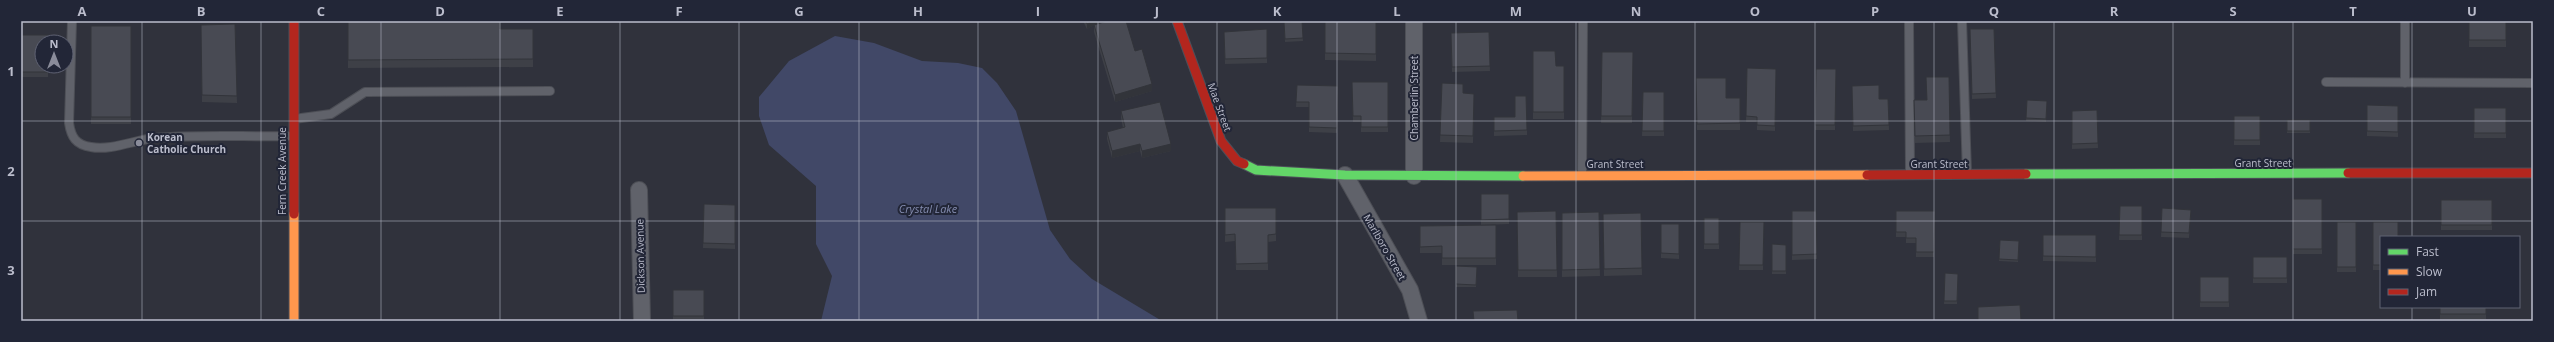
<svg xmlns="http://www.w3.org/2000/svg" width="2554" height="342" viewBox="0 0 2554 342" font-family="'Open Sans',sans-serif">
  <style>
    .water { fill: #414867 }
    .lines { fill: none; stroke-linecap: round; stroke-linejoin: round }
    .lane-casing { stroke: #4d4f56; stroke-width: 10 }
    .street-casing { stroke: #4d4f56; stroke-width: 18 }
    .fast-casing { stroke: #4d4f59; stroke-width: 11 }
    .slow-casing { stroke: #4d4f59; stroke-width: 11 }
    .jam-casing { stroke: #4d4f59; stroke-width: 11 }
    .lane { stroke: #60626a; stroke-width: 8 }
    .street { stroke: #60626a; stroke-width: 16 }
    .fast { stroke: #63d668; stroke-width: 9 }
    .slow { stroke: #ff974d; stroke-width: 9 }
    .jam { stroke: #b3261e; stroke-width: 9 }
    .wall { fill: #3e4047 }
    .shaded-wall { fill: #32343a }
    .building { fill: #484a53; stroke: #32343a }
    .grid { fill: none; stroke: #bbbdcc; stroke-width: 1; stroke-opacity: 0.55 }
    .poi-dot { fill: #8a8c9a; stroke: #222637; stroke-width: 1.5 }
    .labels { text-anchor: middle; stroke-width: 4; stroke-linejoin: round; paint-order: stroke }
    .street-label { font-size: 10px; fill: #bbbdcc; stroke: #222637 }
    .poi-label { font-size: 10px; font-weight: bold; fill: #bbbdcc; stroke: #222637; text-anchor: start }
    .water-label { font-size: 11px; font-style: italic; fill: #858db0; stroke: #222637 }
    .neatline { fill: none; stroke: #bbbdcc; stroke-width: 1.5 }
    .grid-label { font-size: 13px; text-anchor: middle; font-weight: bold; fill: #bbbdcc }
  </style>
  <rect width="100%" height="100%" fill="#30323c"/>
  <!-- water -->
  <path class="water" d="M835,36L874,43L922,61L958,63L982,68L997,83L1016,111L1050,230L1070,259L1092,279L1162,321H821L832,276L816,244V186L769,145L759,116V97L789,61Z"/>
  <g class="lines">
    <defs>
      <path id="lane" d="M72,21L69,123C71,137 76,145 91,147C110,151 135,140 154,138C200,134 247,137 292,136
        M1909,21L1910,174
        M1962,21L1967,174
        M2405,21V83
        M2326,82L2533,83
        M294,119L331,114L365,92L550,91
        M1582,175L1583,22"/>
      <path id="street" d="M1345,175L1410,290L1419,321
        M1414,176V21
        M639,190L642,321"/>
      <path id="fast" d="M1244,164L1256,170L1345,175L1523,176
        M2026,174L2348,173"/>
      <path id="slow" d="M1523,176L1867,175
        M294,214V321"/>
      <path id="jam" d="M294,21V214
        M1177,21L1221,141L1237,161L1244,164
        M2348,173H2533
        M1867,175L2026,174"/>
    </defs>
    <!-- lane casing -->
    <use href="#lane" class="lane-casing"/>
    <!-- street casing -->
    <use href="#street" class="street-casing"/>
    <!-- fast casing -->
    <use href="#fast" class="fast-casing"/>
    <!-- slow casing -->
    <use href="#slow" class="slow-casing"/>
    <!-- jam casing -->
    <use href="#jam" class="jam-casing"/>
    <!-- lane -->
    <use href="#lane" class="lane"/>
    <!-- street -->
    <use href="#street" class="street"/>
    <!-- fast -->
    <use href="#fast" class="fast"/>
    <!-- slow -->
    <use href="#slow" class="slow"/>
    <!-- jam -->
    <use href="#jam" class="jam"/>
  </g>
  <!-- wall -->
  <path class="wall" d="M348,21L500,29H533V67L348,68Z
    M1083,21H1101L1094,25L1135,51L1152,91L1115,102L1094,32V25L1087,29Z
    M1213,21H1248V22H1214Z
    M1302,21L1303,41L1285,42L1284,22Z
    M1325,21L1376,22V61L1325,60Z
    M2469,21H2506V47H2469Z
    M235,24L237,103L202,102L201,25Z
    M91,26H131V124H91Z
    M1267,29V63L1225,64L1224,32Z
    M1970,29H1994L1996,98L1972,99Z
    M1489,32L1490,71L1452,72L1451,33Z
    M21,35L48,66V77H21Z
    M1533,51L1556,66H1564V119H1533Z
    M1602,52H1633L1632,123H1601Z
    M1747,68L1776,69L1775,131L1757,130V122H1746Z
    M1816,69H1836L1835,130H1815Z
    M1949,77L1950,142L1915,143L1914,100H1927Z
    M1696,78L1726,98H1740V130H1697Z
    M1352,82H1388V132H1361V122H1353Z
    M1442,83L1463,93L1474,94L1473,143L1440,142Z
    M1297,85L1338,86L1337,133L1309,132V107H1296Z
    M1852,86L1879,99H1888L1889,130L1853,131Z
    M1643,92H1664V136H1642Z
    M2027,100L2047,101L2046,122L2026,121Z
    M2367,105L2398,106V137L2367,136Z
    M2474,108H2506V138H2474Z
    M2097,110L2098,148L2072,149V111Z
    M1121,111L1171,151L1142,158L1140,151L1112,158L1107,139V132L1123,128L1121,118Z
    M2234,116H2260V145H2234Z
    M1494,117L1527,130V135L1494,136Z
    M2287,120H2310V133H2287Z
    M1481,194H1509V224L1481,225Z
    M2293,199H2322V254H2293Z
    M2441,200H2492V230H2441Z
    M704,204L735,205V249L703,248Z
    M2120,206H2142V240H2119Z
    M1225,208H1276V241L1268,242V270H1236L1235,241L1225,242Z
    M2162,208L2191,210L2189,238L2161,237Z
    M1556,211L1557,277H1518L1517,212Z
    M1792,211H1816L1817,259L1792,260Z
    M1896,211H1935L1934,257H1916V243H1906V237H1896Z
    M1599,212L1600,276L1562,277V213Z
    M1641,213L1642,275L1604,276L1603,214Z
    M1704,218H1719V249H1704Z
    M1740,222H1764L1763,270H1739Z
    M2337,222H2356V272H2337Z
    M2373,222L2381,237V270H2373Z
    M1661,224H1679V259L1661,258Z
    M1496,225V265H1442V253H1420V226Z
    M2043,235H2096V262L2043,261Z
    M2000,240L2019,241L2018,262L1999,261Z
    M1772,244L1786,245V274H1772Z
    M2253,257H2287V283H2253Z
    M1456,266L1477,267L1476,287H1456Z
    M1945,273L1958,274L1957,304H1944Z
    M2200,277H2229V307H2200Z
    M673,290H704V321H673Z
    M2440,307H2486V319H2440Z"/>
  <!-- shaded-wall -->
  <path class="shaded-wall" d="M1092,21H1101L1087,29V24Z
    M1152,84V91L1115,102V95Z
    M1140,144V151L1112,158V151Z
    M1171,144V151L1142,158V151Z"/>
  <!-- building -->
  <path class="building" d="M348,21H500V29H533V59L348,60Z
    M1086,21H1092L1087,24Z
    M1107,21H1126L1135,51L1142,49L1152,84L1115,95L1094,25Z
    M1302,21L1303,38L1285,39L1284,22Z
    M1325,21L1376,22V54L1325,53Z
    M2469,21H2506V40H2469Z
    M235,24L237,96L202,95L201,25Z
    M91,26H131V117H91Z
    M1267,29V58L1225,59L1224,32Z
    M1970,29H1994L1996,93L1972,94Z
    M1489,32L1490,66L1452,67L1451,33Z
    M21,35H48V42H42V66H48V72H21Z
    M1533,51H1555L1556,66H1564V112H1533Z
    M1602,52H1633L1632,116H1601Z
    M1747,68L1776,69L1775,126L1757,125V117L1746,116Z
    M1816,69H1836L1835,125H1815Z
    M1926,77H1949L1950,135L1915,136L1914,100H1927Z
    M1696,78H1726V98H1740V123L1697,124Z
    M1352,82H1388V127H1361V116H1353Z
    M1442,83L1463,84V93L1474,94L1473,136L1440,135Z
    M1297,85L1338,86L1337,128L1309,127V102H1296Z
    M1879,85V99H1888L1889,125L1853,126L1852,86Z
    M1643,92H1664V131H1642Z
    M1515,96H1526L1527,130L1494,131V117H1515Z
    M2027,100L2047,101L2046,119L2026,118Z
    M1160,102L1171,144L1142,151L1140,144L1112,151L1107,132L1125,127L1121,111Z
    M2367,105L2398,106V132L2367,131Z
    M2474,108H2506V133H2474Z
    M2097,110L2098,143L2072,144V111Z
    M2234,116H2260V140H2234Z
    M2287,120H2310V131H2287Z
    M1481,194H1509V219L1481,220Z
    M2293,199H2322V249H2293Z
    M2441,200H2492V225H2441Z
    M704,204L735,205V244L703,243Z
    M2120,206H2142V235H2119Z
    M1225,208H1276V234L1268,235V263L1236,264L1235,234L1225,235Z
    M2162,208L2191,210L2189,233L2161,232Z
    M1556,211L1557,270H1518L1517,212Z
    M1792,211H1816L1817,254L1792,255Z
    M1896,211H1935L1934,252H1916V238H1906V232H1896Z
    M1599,212L1600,269L1562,270V213Z
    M1641,213L1642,268L1604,269L1603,214Z
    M1704,218H1719V244H1704Z
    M1740,222H1764L1763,265H1739Z
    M2337,222H2356V267H2337Z
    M2373,222H2398V237H2381V265H2373Z
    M1661,224H1679V254L1661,253Z
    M1496,225V258H1442V246L1420,247V226Z
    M2043,235H2096V257L2043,256Z
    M2000,240L2019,241L2018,260L1999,259Z
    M1772,244L1786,245V271H1772Z
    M2253,257H2287V278H2253Z
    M1456,266L1477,267L1476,285L1456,284Z
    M1945,273L1958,274L1957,301H1944Z
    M2200,277H2229V302H2200Z
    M673,290H704V316H673Z
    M2020,305L2021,321H1978V307Z
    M2440,307H2486V314H2440Z
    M1517,310L1518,321H1474L1473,311Z
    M180,320H233V321H180Z"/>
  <!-- grid -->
  <path class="grid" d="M142,21V321M261,21V321M381,21V321M500,21V321M620,21V321M739,21V321M859,21V321M978,21V321M1098,21V321M1217,21V321M1337,21V321M1456,21V321M1576,21V321M1695,21V321M1815,21V321M1934,21V321M2054,21V321M2173,21V321M2293,21V321M2412,21V237M21,121H2533M21,221H2533M2412,307V321"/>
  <!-- markers -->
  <circle class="poi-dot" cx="139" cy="143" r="4"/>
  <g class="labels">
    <!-- street labels -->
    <g class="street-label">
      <text transform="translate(1414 98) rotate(-90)" y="4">Chamberlin Street</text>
      <text transform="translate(1220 107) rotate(70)" y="4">Mae Street</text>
      <text x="2263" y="167">Grant Street</text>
      <text x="1615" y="168">Grant Street</text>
      <text x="1939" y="168">Grant Street</text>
      <text transform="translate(282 171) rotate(-90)" y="4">Fern Creek Avenue</text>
      <text transform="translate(1385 247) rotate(60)" y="4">Marlboro Street</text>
      <text transform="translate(640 256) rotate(-91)" y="4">Dickson Avenue</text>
    </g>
    <!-- poi labels -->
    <g class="poi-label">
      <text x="147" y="141">Korean<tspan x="147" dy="12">Catholic Church</tspan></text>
    </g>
    <!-- water labels -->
    <g class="water-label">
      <text x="928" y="213">Crystal Lake</text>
    </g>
  </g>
  <!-- border -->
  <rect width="2554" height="342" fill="none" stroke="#222637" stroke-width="44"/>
  <!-- legend -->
  <rect x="2380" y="236" width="140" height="72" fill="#222637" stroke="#5f6273"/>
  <rect x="2388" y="249" width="20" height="6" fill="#63d668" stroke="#5f6273"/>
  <text x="2416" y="256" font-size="12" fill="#bbbdcc">Fast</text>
  <rect x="2388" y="269" width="20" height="6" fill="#ff974d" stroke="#5f6273"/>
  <text x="2416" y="276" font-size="12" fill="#bbbdcc">Slow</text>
  <rect x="2388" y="289" width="20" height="6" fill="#b3261e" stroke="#5f6273"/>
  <text x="2416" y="296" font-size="12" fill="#bbbdcc">Jam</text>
  <!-- north arrow -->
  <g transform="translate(54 54)"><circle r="19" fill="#222637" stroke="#5f6273"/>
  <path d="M0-3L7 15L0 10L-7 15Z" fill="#8a8c9a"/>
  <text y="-6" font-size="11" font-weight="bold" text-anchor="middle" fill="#bbbdcc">N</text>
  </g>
  <rect x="22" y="22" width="2510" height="298" class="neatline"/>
  <g class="grid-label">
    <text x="82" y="16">A</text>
    <text x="201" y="16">B</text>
    <text x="321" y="16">C</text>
    <text x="440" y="16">D</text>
    <text x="560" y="16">E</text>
    <text x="679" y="16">F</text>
    <text x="799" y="16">G</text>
    <text x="918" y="16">H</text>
    <text x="1038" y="16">I</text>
    <text x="1157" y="16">J</text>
    <text x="1277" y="16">K</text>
    <text x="1397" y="16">L</text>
    <text x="1516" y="16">M</text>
    <text x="1636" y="16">N</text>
    <text x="1755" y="16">O</text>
    <text x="1875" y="16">P</text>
    <text x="1994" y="16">Q</text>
    <text x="2114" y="16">R</text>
    <text x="2233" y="16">S</text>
    <text x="2353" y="16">T</text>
    <text x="2472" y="16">U</text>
    <text x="11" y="76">1</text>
    <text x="11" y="176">2</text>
    <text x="11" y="275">3</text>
  </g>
</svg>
